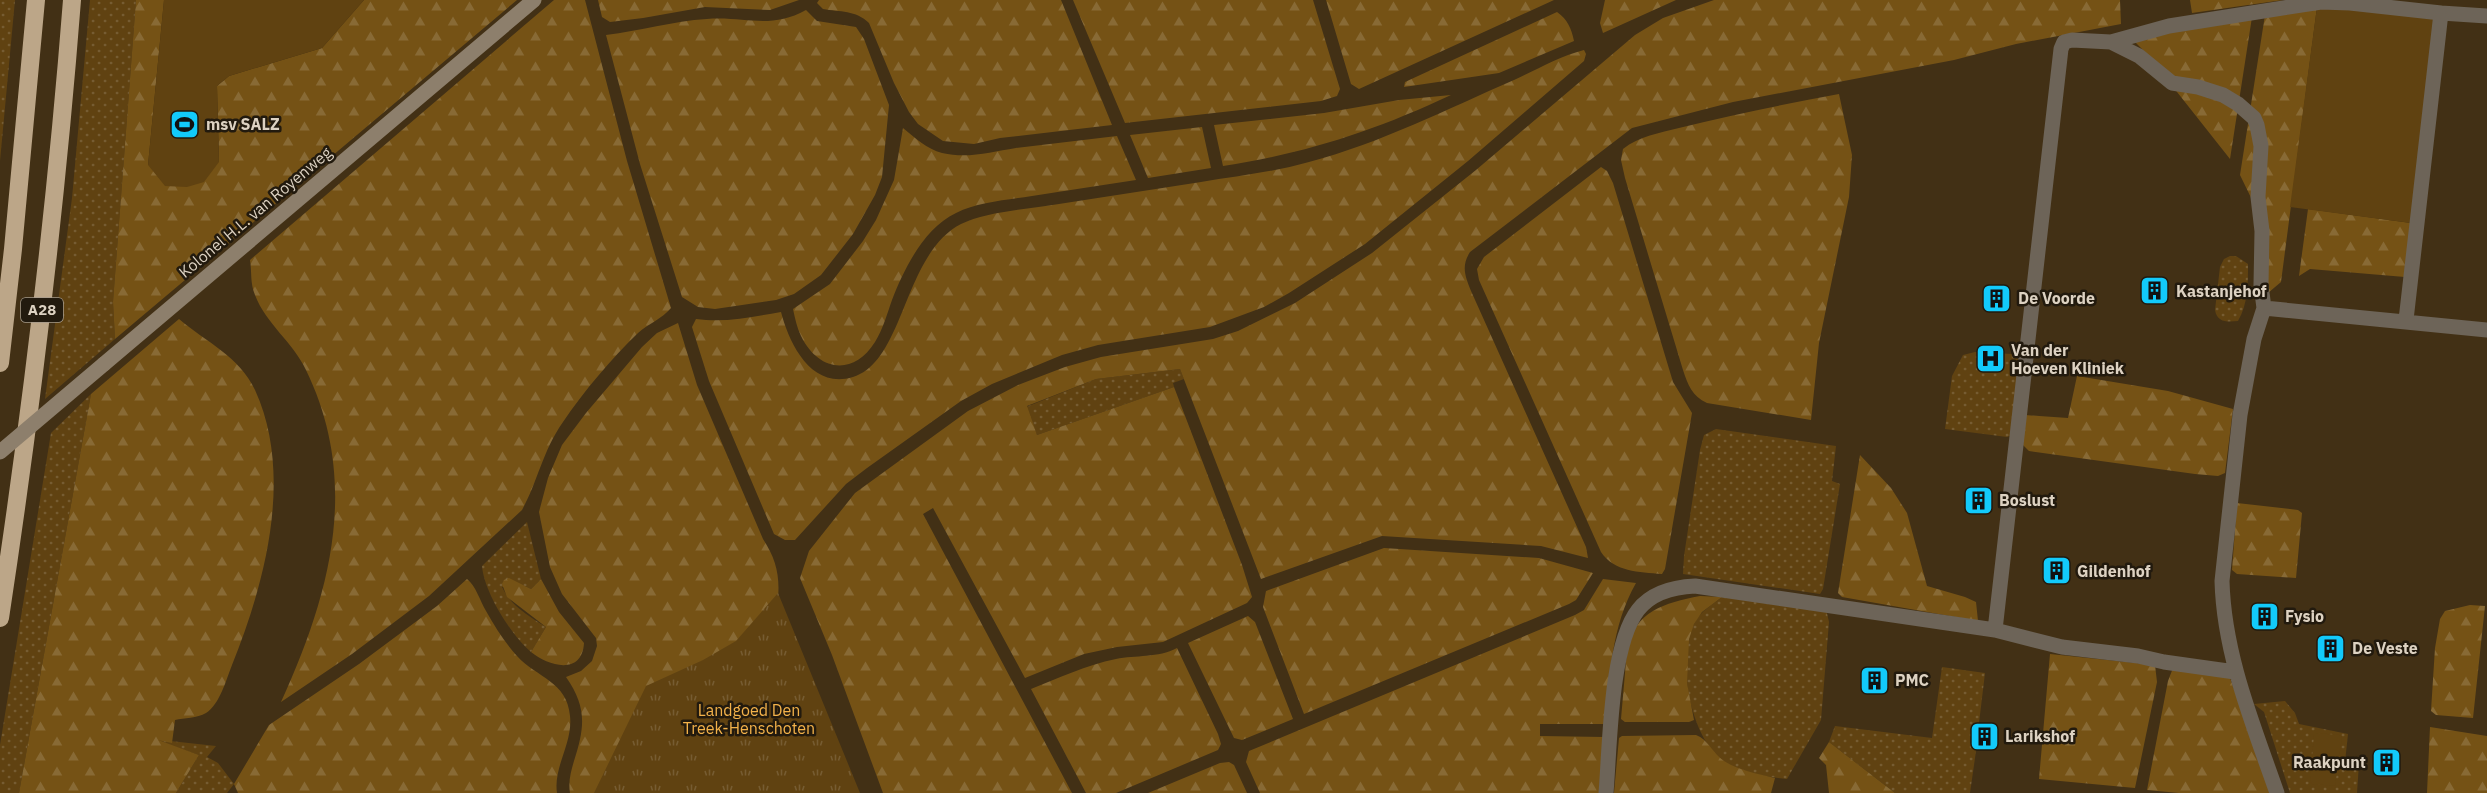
<svg xmlns="http://www.w3.org/2000/svg" width="2487" height="793" viewBox="0 0 2487 793" font-family="'IBM Plex Sans',sans-serif">
  <style>
    .grass { fill: url(#grass-dots) }
    .forest { fill: url(#forest-firs) }
    .park { fill: url(#park-tufts) }
    .pitch { fill: #604211 }
    .lines { fill: none; stroke-linecap: round; stroke-linejoin: round }
    .street { stroke: #6d6458; stroke-width: 15 }
    .secondary { stroke: #8d7f6c; stroke-width: 15 }
    .highway { stroke: #bca688; stroke-width: 18 }
    .secondary-bridge { stroke: #8d7f6c; stroke-width: 15 }
    .labels { text-anchor: middle; stroke-width: 5; stroke-linejoin: round; paint-order: stroke }
    .shield { fill: #221a0e; stroke: #a59b8c; stroke-width: 1.5 }
    .shield-label { font-size: 15px; font-weight: bold; fill: #ddd2c2 }
    .poi-label { font-size: 16px; font-weight: bold; fill: #ddd2c2; stroke: #221a0e; text-anchor: start }
    .street-label { font-size: 16px; fill: #ddd2c2; stroke: #221a0e }
    .park-label { font-size: 16px; fill: #f3b24a; stroke: #221a0e }
  </style>
  <defs>
    <pattern id="grass-dots" width="8" height="8" patternUnits="userSpaceOnUse" patternTransform="scale(1.5)"><rect width="8" height="8" fill="#604211"/><path d="M2 2h.1M6 6h.1" fill="none" stroke="#765c32" stroke-width="1.8" stroke-linecap="round"/></pattern>
    <pattern id="forest-firs" width="22" height="20" patternUnits="userSpaceOnUse" patternTransform="scale(1.5)"><rect width="22" height="20" fill="#755215"/><path d="M5 1l3.5 6h-7zM16 11l3.5 6h-7z" fill="#886a35"/></pattern>
    <pattern id="park-tufts" width="24" height="20" patternUnits="userSpaceOnUse" patternTransform="scale(1.5)"><rect width="24" height="20" fill="#604211"/><path d="M3 7l-1-3M5 7V3M7 7l1-3M15 17l-1-3M17 17v-4M19 17l1-3" fill="none" stroke="#765c32"/></pattern>
  </defs>
  <rect width="100%" height="100%" fill="#423015"/>
  <!-- grass -->
  <path class="grass" d="M0,0H15L0,161Z
    M90,0H136L113,302L115,339L45,399L72,198Z
    M2230,256H2236L2248,264C2248,284 2248,304 2238,321C2228,322 2217,323 2215,310L2220,267L2224,259Z
    M1975,352L2012,354L2019,357L2012,435L2007,437L1945,429L1952,376L1963,355Z
    M1180,369L1184,379L1173,383L1174,387L1037,435L1026,407L1096,379Z
    M91,394L19,793H0V745L51,433Z
    M1716,429L1836,446L1832,481L1840,484L1823,589L1820,594L1683,574L1684,556L1700,450L1704,435Z
    M527,522L541,579L531,589L525,586L502,587C511,606 529,616 546,627L531,652C511,635 484,592 482,566Z
    M1722,597L1826,609L1829,622L1821,720L1787,779C1766,777 1733,772 1717,756C1690,730 1675,657 1695,622C1701,611 1712,605 1722,597Z
    M1942,667L1985,673L1979,723H1973L1970,743L1977,744L1970,793H1895L1829,742L1835,726L1932,738Z
    M2285,701L2295,713L2299,724L2348,734L2345,762L2359,763L2357,793H2290L2264,712L2254,704Z
    M152,739L216,746L207,757L218,763L234,784L227,793H176L199,755Z"/>
  <!-- forest -->
  <path class="forest" d="M136,0H164L148,165L219,162L217,86L229,76L322,48L364,0H517L115,339L113,302Z
    M554,0H585L627,161L671,308C662,319 648,324 638,333C611,359 584,391 563,422C542,452 538,481 522,510L429,596L352,654L281,702C330,595 361,483 306,370C293,342 266,324 255,295C250,283 252,273 250,260Z
    M598,0H799L770,10L705,7L643,18L610,22L602,17Z
    M819,0H1061L1112,125L1000,138L974,144L943,141L918,124L909,112L894,83L869,23C856,10 840,12 823,9L817,3Z
    M1073,0H1313L1340,89L1337,96L1321,101L1125,123Z
    M1326,0H1554L1359,89L1351,84Z
    M1605,0H1676L1603,33L1600,23Z
    M1714,0H2120L2121,24L2016,44L1954,60L1733,102L1632,128L1470,252C1461,266 1465,276 1471,291L1586,547L1588,558L1541,546L1382,536L1261,579L1180,369L1096,379L1027,406L1037,435L1174,387L1242,565L1252,597L1247,603L1163,642L1117,647L1084,654L1025,678L933,508L923,514L1072,793H883L832,655L800,578L809,551L855,493L968,411L1018,385L1065,367L1101,357L1213,339L1238,331L1295,303L1372,253L1476,170L1635,35L1663,18Z
    M2190,0H2283L2192,13Z
    M2317,7L2281,282L2262,298L2256,208L2240,175L2265,15Z
    M806,10L817,21L856,27L864,39L889,105L882,177L875,195L853,234L821,275L794,294L776,300L715,309L698,307L682,297L640,164L606,35C640,31 673,21 707,19C745,16 770,30 806,10Z
    M1557,12C1568,20 1571,28 1574,41L1499,73L1404,87L1405,82Z
    M2252,17L2230,159L2147,54L2130,37Z
    M1584,50L1586,54L1584,61L1468,161L1365,244L1289,293L1264,307L1210,327L1098,345L1062,355L992,384L961,401L867,468L846,484L795,540H785L774,534L709,381L692,327L696,319C725,323 752,317 781,312C789,343 811,390 853,377C905,361 903,254 961,224C987,211 1030,209 1059,204C1106,197 1154,189 1201,182C1237,176 1274,172 1309,162C1381,143 1447,109 1514,80C1536,70 1560,56 1584,50Z
    M1839,94L1852,155L1849,197L1819,343L1811,420L1707,403C1692,396 1688,385 1683,370L1625,178L1621,160L1623,149C1639,136 1660,133 1679,128C1732,115 1785,104 1839,94Z
    M1451,95C1374,131 1307,153 1223,166L1214,125L1324,113L1399,100Z
    M1202,127L1211,168L1148,178L1130,135Z
    M903,128C915,138 927,149 942,153C968,159 991,152 1016,148C1050,144 1083,140 1117,136L1136,180C1101,185 1066,191 1032,196C1007,200 978,202 956,213C924,228 904,269 892,300C887,314 883,329 875,342C853,377 818,371 801,336C797,328 795,318 793,309L830,284L863,241L876,220L894,180Z
    M1601,167L1607,171L1613,183L1673,382L1692,413L1665,569L1662,574C1639,572 1614,572 1601,552L1479,280L1477,269L1484,257Z
    M2308,209L2411,223L2405,277L2310,269L2299,276Z
    M179,319C206,342 240,357 255,390C294,475 265,583 232,665C226,680 220,704 206,713C197,718 184,718 175,720L172,743L158,740L199,755L176,793H19L91,394Z
    M678,323L697,385L763,539C776,559 780,575 778,599L623,793H570C568,782 571,771 574,761C585,727 587,707 566,677L581,671L592,661L597,646L596,638L562,594L550,567L539,512L548,478L562,445L586,413L642,347L657,333Z
    M2077,376L2168,391L2233,409L2225,473L2218,476L2195,474L2029,451L2023,445L2025,415L2068,418Z
    M1860,455L1891,488L1907,513L1927,586L1965,597L1976,602L1978,621L1842,597L1838,593Z
    M2237,503L2298,510L2302,513L2296,578L2237,574L2232,570Z
    M1384,548L1539,558L1593,573L1576,600L1569,604L1304,714L1263,607L1266,591Z
    M509,578L531,589L541,579L559,612L584,643C582,676 548,666 531,652L546,627L507,597L502,584L504,580Z
    M467,579C476,586 480,601 486,611C495,627 505,643 517,656C537,678 567,681 570,716C573,743 553,767 557,793H238L234,784L269,725L359,664L437,606Z
    M1603,579L1636,583C1611,627 1610,676 1605,724H1540V736L1604,737L1599,793H1260L1246,762L1249,751L1575,615L1584,610Z
    M1700,596L1722,597L1702,612L1694,624L1689,639L1687,683L1694,720L1689,722H1625L1621,719L1627,650C1635,611 1664,603 1700,596Z
    M2470,605L2485,606L2473,718L2436,715L2431,711L2435,648L2440,619L2445,611Z
    M1248,616L1255,622L1293,719L1242,740L1234,738L1188,643Z
    M1177,648L1218,734L1221,744L1218,750L1116,793H1086L1031,689C1059,678 1086,665 1116,659C1136,655 1158,658 1177,648Z
    M2050,654L2155,665L2157,682L2135,788L2039,779Z
    M2173,668L2230,678L2272,793H2179L2147,790L2168,681Z
    M2430,727L2487,736V793H2427Z
    M1696,735C1708,739 1713,754 1724,761C1738,770 1758,774 1775,778L1771,793H1614L1619,738L1622,736Z
    M1829,742L1895,793H1829L1826,765L1819,758Z
    M1229,762L1234,765L1247,793H1148L1220,763Z"/>
  <!-- park -->
  <path class="park" d="M778,593L860,793H594L646,686L703,660L736,641Z"/>
  <!-- pitch -->
  <path class="pitch" d="M164,0H364L322,48L229,76L217,86L219,162L204,182L187,187L165,186L148,165Z
    M2317,7L2435,17L2411,223L2290,207Z
    M2316,733L2339,735L2342,737L2335,786L2312,784L2310,781L2314,735Z"/>
  <g class="lines">
    <!-- street -->
    <path class="street" d="M2111,42L2139,56L2172,83L2198,87L2223,95L2238,104L2254,118L2257,125L2261,146L2258,197L2262,231L2261,285L2264,308
      M2406,320L2441,13L2487,16
      M1995,630L2061,49L2064,42L2072,40L2111,42L2169,26L2321,2L2350,3L2441,13
      M1606,793C1610,746 1610,646 1638,610C1652,592 1673,587 1695,586L1995,630L2062,647L2138,656L2164,662L2235,672
      M2277,793C2253,724 2224,655 2222,581L2240,415L2254,339L2264,308L2487,330"/>
    <!-- secondary -->
    <path class="secondary" d="M104,364L534,0"/>
    <!-- highway -->
    <path class="highway" d="M0,363L13,249L36,0
      M0,618C31,413 56,207 72,0"/>
    <!-- secondary-bridge -->
    <path class="secondary-bridge" d="M0,452L104,364"/>
  </g>
  <!-- icons -->
  <defs>
    <symbol id="stadium-square" viewBox="-11 -11 22 22"><rect x="-9" y="-9" width="18" height="18" rx="4" fill="#12cafb" stroke="#221a0e"/><path d="M0-5a6.5 5 0 1 0 0 10a6.5 5 0 1 0 0-10ZM-3.5-1.8h7v3.6h-7Z" fill="#111"/></symbol>
    <symbol id="building-square" viewBox="-11 -11 22 22"><rect x="-9" y="-9" width="18" height="18" rx="4" fill="#12cafb" stroke="#221a0e"/><path d="M-4-6H4V6H1V3H-1V6H-4ZM-2.5-4.3h1.7v1.8h-1.7ZM.8-4.3h1.7v1.8H.8ZM-2.5-1h1.7V.8h-1.7ZM.8-1h1.7V.8H.8Z" fill="#111"/></symbol>
    <symbol id="hospital-square" viewBox="-11 -11 22 22"><rect x="-9" y="-9" width="18" height="18" rx="4" fill="#12cafb" stroke="#221a0e"/><path d="M-5-5h3v3.5h4V-5h3V5h-3V1.5h-4V5h-3Z" fill="#111"/></symbol>
  </defs>
  <g fill-rule="evenodd">
    <use href="#stadium-square" x="168" y="108" width="33" height="33"/>
    <use href="#building-square" x="2138" y="274" width="33" height="33"/>
    <use href="#building-square" x="1980" y="282" width="33" height="33"/>
    <use href="#hospital-square" x="1974" y="342" width="33" height="33"/>
    <use href="#building-square" x="1962" y="484" width="33" height="33"/>
    <use href="#building-square" x="2040" y="554" width="33" height="33"/>
    <use href="#building-square" x="2248" y="600" width="33" height="33"/>
    <use href="#building-square" x="2314" y="632" width="33" height="33"/>
    <use href="#building-square" x="1858" y="664" width="33" height="33"/>
    <use href="#building-square" x="1968" y="720" width="33" height="33"/>
    <use href="#building-square" x="2370" y="746" width="33" height="33"/>
  </g>
  <g class="labels">
    <!-- shield labels -->
    <rect class="shield" x="21" y="298" width="42" height="24" rx="4.5"/>
    <g class="shield-label">
      <text x="42" y="315">A28</text>
    </g>
    <!-- poi labels -->
    <g class="poi-label">
      <text x="206" y="130">msv SALZ</text>
      <text x="2176" y="297">Kastanjehof</text>
      <text x="2018" y="304">De Voorde</text>
      <text x="2011" y="356">Van der<tspan x="2011" dy="18">Hoeven Kliniek</tspan></text>
      <text x="1999" y="506">Boslust</text>
      <text x="2077" y="577">Gildenhof</text>
      <text x="2285" y="622">Fysio</text>
      <text x="2352" y="654">De Veste</text>
      <text x="1895" y="686">PMC</text>
      <text x="2005" y="742">Larikshof</text>
      <text x="2366" y="768" text-anchor="end">Raakpunt</text>
    </g>
    <!-- street labels -->
    <g class="street-label">
      <text transform="translate(255 212) rotate(-40)" y="6">Kolonel H.L. van Royenweg</text>
    </g>
    <!-- park labels -->
    <g class="park-label">
      <text x="749" y="716">Landgoed Den<tspan x="749" dy="18">Treek-Henschoten</tspan></text>
    </g>
  </g>
</svg>
